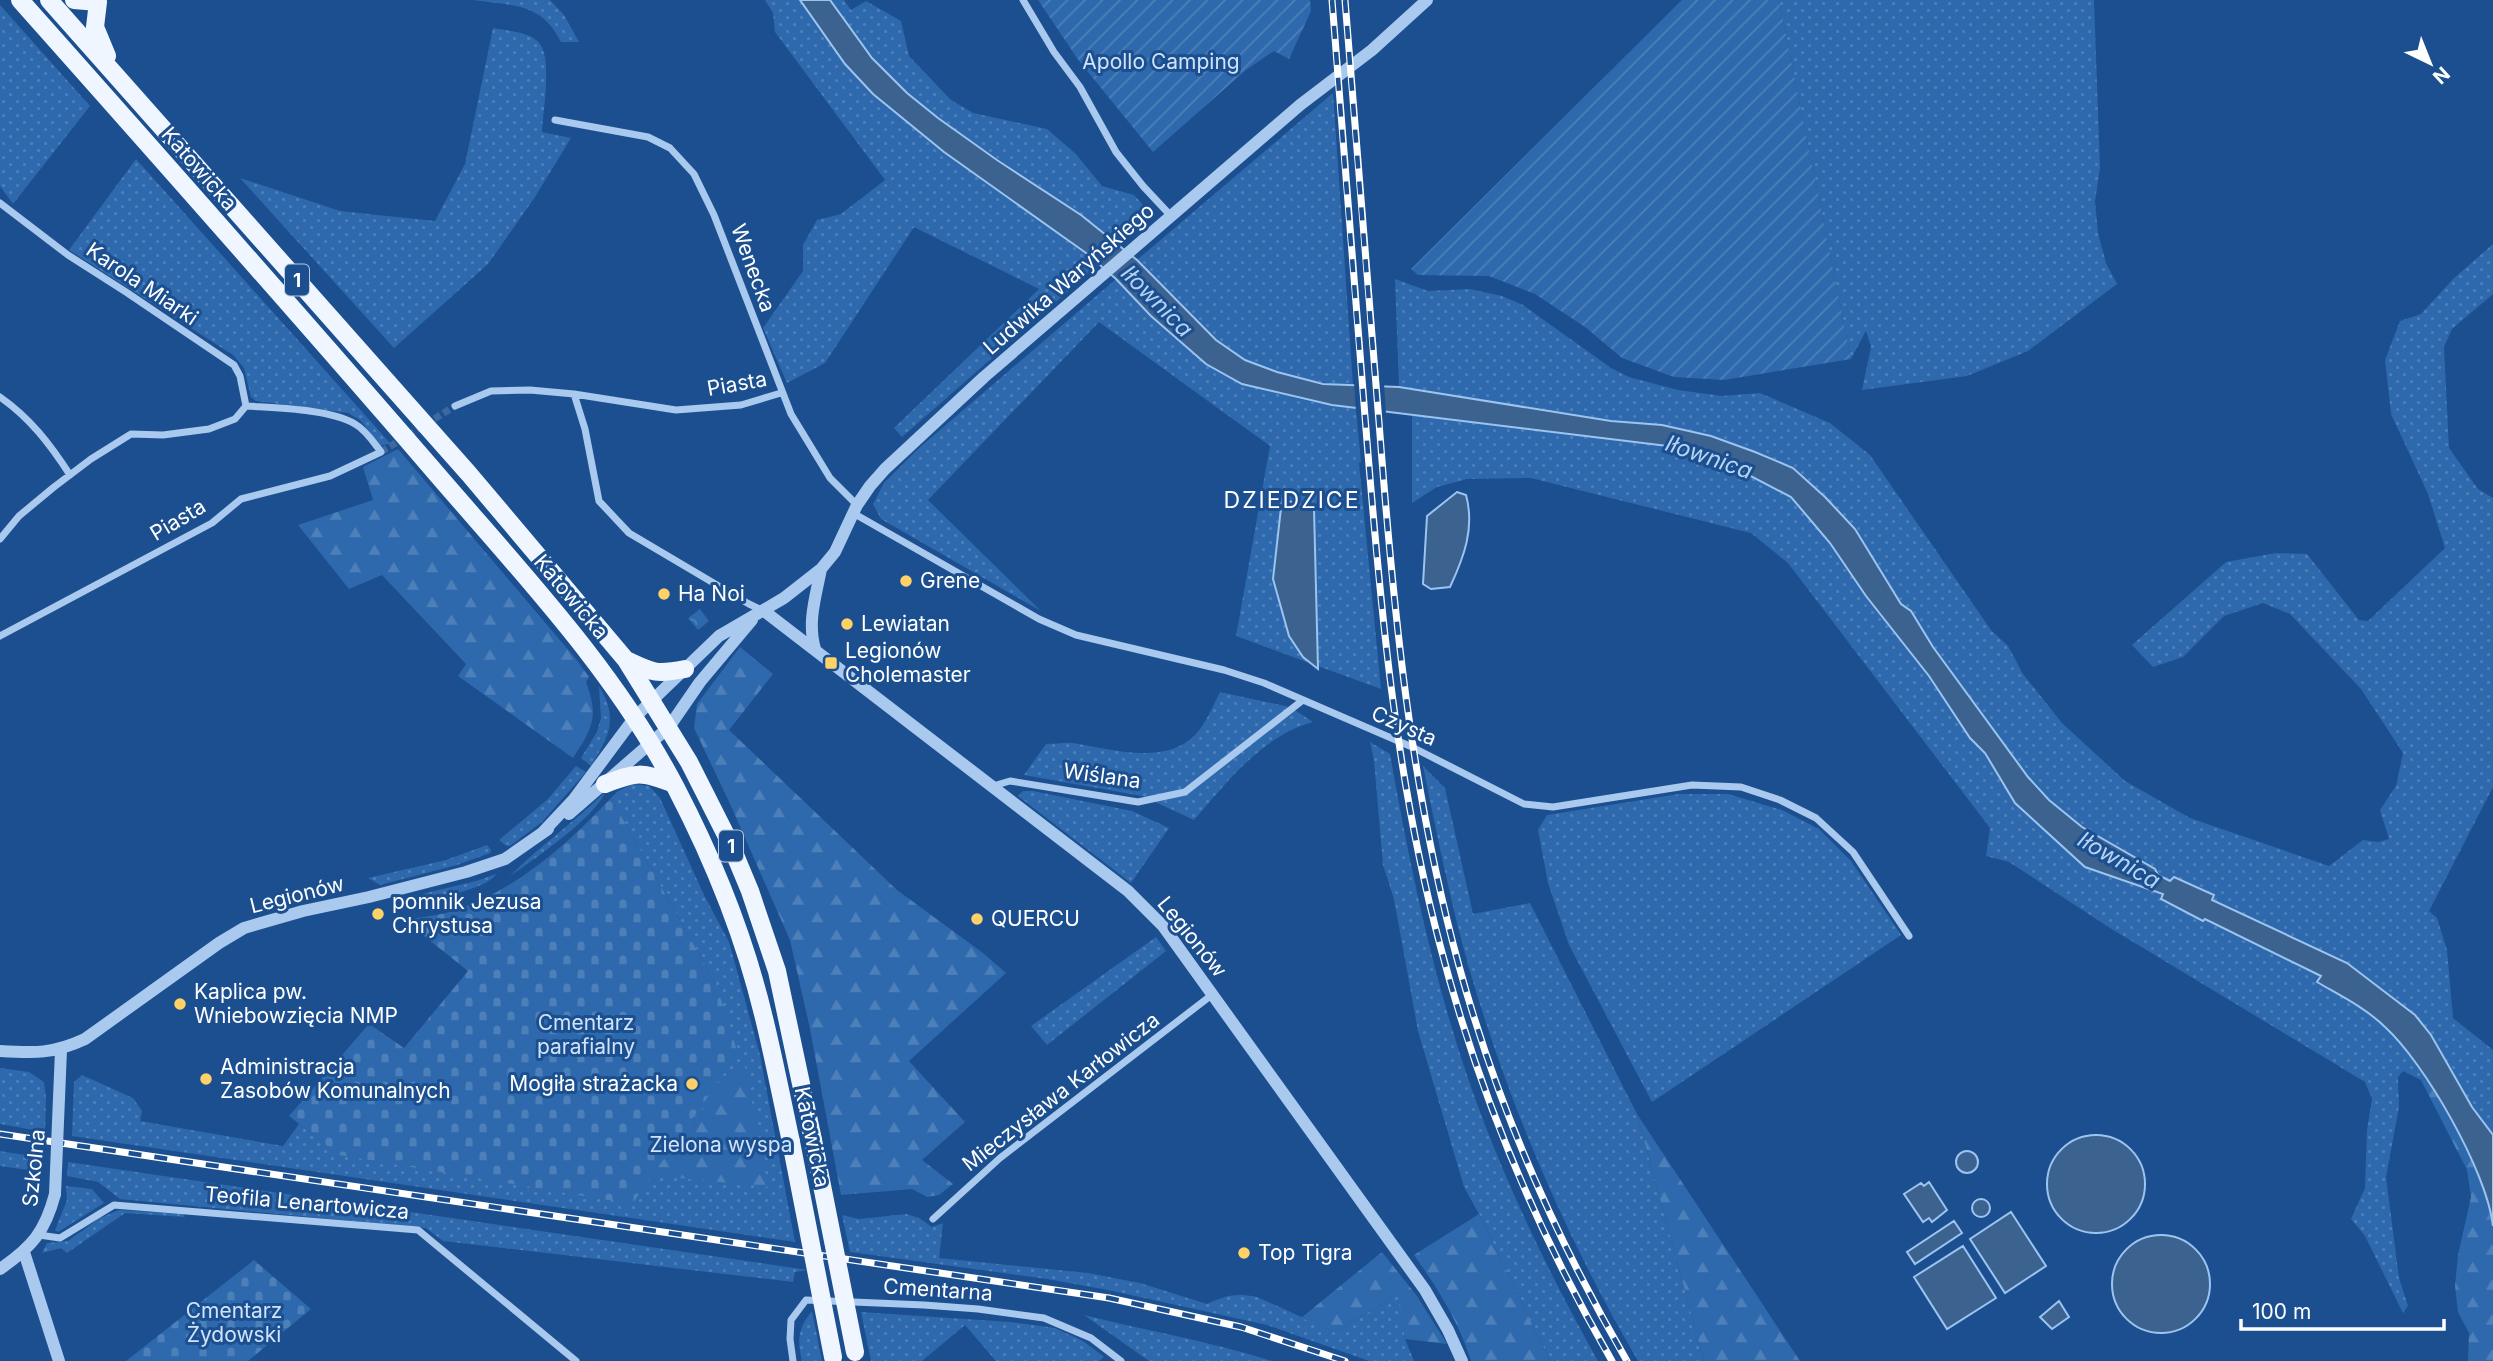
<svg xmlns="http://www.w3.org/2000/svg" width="2493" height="1361" viewBox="0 0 2493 1361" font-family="Inter,sans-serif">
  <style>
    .grass { fill: url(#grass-dots) }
    .forest { fill: url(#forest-firs) }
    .cemetery { fill: url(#cemetery-stones) }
    .park { fill: url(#park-crowns) }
    .garden { fill: url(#garden-furrows) }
    .water { fill: #3c6290; stroke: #9cc4f0; stroke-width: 2 }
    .pier { fill: #1b4f8f }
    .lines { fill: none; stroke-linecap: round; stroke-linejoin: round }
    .minor-tunnel { stroke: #3d69a0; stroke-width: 7; stroke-dasharray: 7 3.5; stroke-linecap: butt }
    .minor { stroke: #a9c9ee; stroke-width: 7 }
    .tertiary { stroke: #a9c9ee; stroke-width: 12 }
    .primary { stroke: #f0f6ff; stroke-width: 18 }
    .rail-casing { stroke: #fff; stroke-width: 7 }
    .rail { stroke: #1b4f8f; stroke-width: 4.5; stroke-dasharray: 13; stroke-linecap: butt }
    .tertiary-bridge { stroke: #a9c9ee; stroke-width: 12 }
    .primary-bridge { stroke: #f0f6ff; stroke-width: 18 }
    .poi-dot { fill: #ffd166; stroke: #1b4f8f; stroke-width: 2.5 }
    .labels { text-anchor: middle; stroke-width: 6; stroke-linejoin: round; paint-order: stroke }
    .shield { fill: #1b4f8f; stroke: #bbcadd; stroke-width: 2 }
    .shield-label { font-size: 19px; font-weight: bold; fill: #fff }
    .park-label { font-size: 21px; fill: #cfe3fa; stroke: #1b4f8f }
    .street-label { font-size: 21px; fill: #fff; stroke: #1b4f8f }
    .poi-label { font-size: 21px; fill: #fff; stroke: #1b4f8f; text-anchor: start }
    .water-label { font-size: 23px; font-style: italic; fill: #b5d3f5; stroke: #1b4f8f }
    .neighbourhood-label { font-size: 23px; letter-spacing: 2px; fill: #fff; stroke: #1b4f8f }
  </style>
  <defs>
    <pattern id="grass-dots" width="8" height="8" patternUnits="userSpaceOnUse" patternTransform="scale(1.75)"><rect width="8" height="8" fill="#2e69ad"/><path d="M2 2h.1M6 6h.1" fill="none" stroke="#4d80b9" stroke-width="1.8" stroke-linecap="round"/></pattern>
    <pattern id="forest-firs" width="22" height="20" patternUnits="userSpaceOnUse" patternTransform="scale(1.75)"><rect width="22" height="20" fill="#2e69ad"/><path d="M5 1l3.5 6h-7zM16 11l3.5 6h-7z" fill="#4d80b9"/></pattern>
    <pattern id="cemetery-stones" width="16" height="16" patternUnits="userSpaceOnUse" patternTransform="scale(1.75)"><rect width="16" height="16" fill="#2e69ad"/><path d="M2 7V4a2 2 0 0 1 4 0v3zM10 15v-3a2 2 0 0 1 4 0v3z" fill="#4d80b9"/></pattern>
    <pattern id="park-crowns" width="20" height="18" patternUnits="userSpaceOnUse" patternTransform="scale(1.75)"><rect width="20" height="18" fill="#2e69ad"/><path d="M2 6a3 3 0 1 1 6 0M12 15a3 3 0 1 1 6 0" fill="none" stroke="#4d80b9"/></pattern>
    <pattern id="garden-furrows" width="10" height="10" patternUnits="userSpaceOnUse" patternTransform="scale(1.75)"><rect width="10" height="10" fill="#2e69ad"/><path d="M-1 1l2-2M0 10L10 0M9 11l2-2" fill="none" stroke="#4d80b9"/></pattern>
  </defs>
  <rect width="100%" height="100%" fill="#1b4f8f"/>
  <!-- grass -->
  <path class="grass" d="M473,0H550L564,15L579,42H561C541,2 513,6 473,0Z
    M765,0H800L845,63L873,94L944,152L991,184L1099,264L902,437L894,428L1039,289L914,227L825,363L787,383L763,328L803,271V245L817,220L841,214L885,180L775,32L773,13Z
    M830,0H844L851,10L866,1L901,21L909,56L951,100L973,113L1047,129L1076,154L1102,186L1134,195L1151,214L1117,244C1095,227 1073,209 1049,193C1002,160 952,132 909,94C877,67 854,34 830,0Z
    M1779,0H2094L2100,168L2095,201L2098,233L2106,263L2117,284L2028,351L1967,376L1862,390L1871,347L1866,331L1851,359Z
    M0,5L90,106L13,204L0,186Z
    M493,28C507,31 531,31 540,44C552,60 543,111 542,132L571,138L535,197L488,264L394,348L240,178L340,211L435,221L465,164Z
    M1333,93L1353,385C1306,383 1255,371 1217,341C1190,320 1161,285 1137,260Z
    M136,159L390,443L381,446L360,420L348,413L256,401L251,397L244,368L233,355L69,250Z
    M2493,244V294L2452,329L2444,347L2449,448L2478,489L2493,498V787L2429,911L2437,918L2447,950L2453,1018L2493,1050V1135L2472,1107L2431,1035L2415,1016L2347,963L2212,900L2213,895L2174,877L2171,882L2158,875L2155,869L2082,827L2049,800L2028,777L1933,647L1911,611L1901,604L1855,529L1793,468L1662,425L1611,421L1399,387L1395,279L1428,291L1470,289L1502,296L1523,305L1611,368L1629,377L1678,390L1722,396L1760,393L1830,423L1870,455L1991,630L2008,646L2023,674L2062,723L2125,781L2190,818L2329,866L2363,840L2378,842L2389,839L2380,810L2396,786L2403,753L2361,689L2290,614L2263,603L2224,616L2183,657L2153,667L2132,645L2226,562L2276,553L2307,554L2359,620L2368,621L2445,548L2428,494L2391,414L2385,360L2400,321L2421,314L2453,279Z
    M1116,279L1151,316L1206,364L1242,384L1309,401L1356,409L1361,462L1359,463L1381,689L1236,636L1270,446L1099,322L928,500L1041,611L881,519L873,504L884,483L919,448Z
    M1412,415L1684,448L1724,462L1791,497L1830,543L1866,596L1929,676L1970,738L1985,753L2015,803L2085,867L2164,894L2161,900L2203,921L2204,918L2322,977L2318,982L2361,1007L2386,1027L2428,1079L2421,1080L2403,1071L2398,1077L2399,1107L2386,1177L2399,1278L2408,1306L2403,1313L2365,1236L2351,1219L2365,1188L2367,1130L2372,1099L2365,1082L2110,928L2009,862L1986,856L1990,828L1788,563L1751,533L1531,478L1467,479L1437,487L1412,503Z
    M599,686C619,719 609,736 591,766L581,758L597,732L601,718Z
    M1220,692L1290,707L1313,722C1262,736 1228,781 1194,820L1142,796L1024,775L1046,744C1055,744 1064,742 1073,743C1111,749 1164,766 1195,735C1206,724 1213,705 1220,692Z
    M1370,742L1390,754C1411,872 1435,988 1476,1101C1509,1191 1551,1277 1598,1361H1550L1479,1214L1464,1187L1418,1031L1394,899L1383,865L1374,760Z
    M576,766L586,772L542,822L510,846L505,845L499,840L547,800Z
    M1423,766L1445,788L1473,914L1530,903L1637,1114L1704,1361H1638C1566,1238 1509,1105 1469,968C1450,901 1437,834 1423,766Z
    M633,784L649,786L660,798L704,895L729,942L760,1055L795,1242L72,1136L74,1082L82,1075L133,1098L142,1111L140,1121L283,1146L299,1124L340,1155L716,984L611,798L618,791Z
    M1033,791L1132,811L1169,828L1131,883L1018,796L1023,791Z
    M605,792C596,817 533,860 509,877C539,846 574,823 605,792Z
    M1679,794H1728L1782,810L1819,829L1851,861L1901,935L1652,1102L1569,945L1548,883L1538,830L1547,815Z
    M487,845L491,850L490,853L457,865L380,885L368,878L446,860Z
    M496,874C488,890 417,904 398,902L397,900L476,881Z
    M1156,937L1166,951L1047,1045L1031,1026Z
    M0,1068L29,1072L44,1082L46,1098L45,1132L0,1124Z
    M0,1151L43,1158L42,1172L0,1166Z
    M68,1162L109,1168L808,1270L795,1272L793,1282L443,1241L426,1228L120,1199L98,1182L67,1176Z
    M66,1186L92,1189L104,1203L58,1232L55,1230L67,1200Z
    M119,1210L183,1214L185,1217L125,1213L67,1253L61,1248L42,1253L47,1243L68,1241L100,1218Z
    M906,1214L919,1218L932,1227L943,1223L939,1258L1088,1273L1140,1283L1207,1304C1227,1295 1235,1293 1257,1297L1335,1332L1381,1305L1398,1290L1405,1339L1414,1361H1369L1267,1325L1108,1290L1047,1279L850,1252L842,1215L859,1219Z
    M812,1311L822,1361H802C797,1341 798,1327 812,1311Z
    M861,1312L1010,1322L1055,1328L1083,1341L1104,1357L1099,1361H996L965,1325L922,1361H871Z
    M1084,1315C1147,1331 1210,1341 1272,1361H1149Z"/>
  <!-- forest -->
  <path class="forest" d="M398,449L576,659L589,677L586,682C599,718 593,727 573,758L458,676L466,664L382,575L349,589L298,525L373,500L363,467Z
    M740,647L773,674L729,730L897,890L983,953L1006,973L909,1061L965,1122L922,1160L953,1184L939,1195L927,1197L912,1189L841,1195L810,1029L790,940L731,806L694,728L697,704Z
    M745,1065L768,1187L641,1174Z
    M2428,1079C2452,1120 2488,1179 2493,1226V1361H2468L2469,1333L2458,1312L2455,1286L2458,1255L2471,1197L2467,1170L2421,1080Z
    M1637,1114L1800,1361H1704Z
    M1479,1214L1550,1361H1471C1459,1322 1438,1289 1414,1255Z
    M1382,1252L1417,1296L1447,1344L1405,1339L1397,1291L1381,1305L1335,1332L1301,1318Z"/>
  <!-- cemetery -->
  <path class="cemetery" d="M611,798L716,984L738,1054L632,1204L339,1155L289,1116L369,1024L404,1048L468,971L404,920C420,917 437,916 453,911C515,891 567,845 611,798Z
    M254,1260L311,1309L248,1361H126Z"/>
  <!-- park -->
  <path class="park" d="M700,609L709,621L698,630L688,618Z"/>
  <!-- garden -->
  <path class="garden" d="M1038,0H1310L1311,11L1289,59L1274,51L1246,70L1153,152L1079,61Z
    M1682,0H1779L1851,359L1724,380L1674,377L1622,358L1585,327L1535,294L1489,276L1418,275L1411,269Z"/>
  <!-- water -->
  <path class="water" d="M800,0H830L872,58L907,93L938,118L997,160L1081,215L1137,260L1216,340L1245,360L1277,372L1323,384L1399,387L1611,421L1662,425L1711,436L1755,452L1793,468L1825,497L1855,529L1901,604L1911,611L1933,647L2028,777L2049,800L2082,827L2155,869L2158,875L2170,881L2174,877L2214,895L2212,900L2347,963L2415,1015L2431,1035L2472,1107L2493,1135V1226C2487,1172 2425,1063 2384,1026C2364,1007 2341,996 2317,982L2321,976L2205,919L2203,921L2161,899L2163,894L2085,867L2015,803L1985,753L1970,738L1929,676L1866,596L1830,543L1791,497L1724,462L1684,448L1332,405L1242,384L1206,364L1151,316L1116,279L1086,253L944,152L873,94L845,64Z
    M1457,492L1466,495C1475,528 1464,557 1450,587L1431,589L1423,584L1427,516Z
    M1282,499L1314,509L1318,669L1303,657L1289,636L1273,579Z
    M2047 1184a49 49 0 1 1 98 0a49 49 0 1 1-98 0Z
    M1956 1162a11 11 0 1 1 22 0a11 11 0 1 1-22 0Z
    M1929,1182L1947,1210L1932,1222L1929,1218L1923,1222L1904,1194L1921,1183L1924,1186Z
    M1972 1208a9 9 0 1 1 18 0a9 9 0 1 1-18 0Z
    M2011,1212L2046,1266L2005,1293L1970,1239Z
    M1954,1221L1962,1233L1915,1264L1907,1252Z
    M2112 1284a49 49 0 1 1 98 0a49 49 0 1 1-98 0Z
    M1963,1246L1996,1298L1947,1329L1914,1277Z
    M2059,1301L2069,1317L2052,1329L2040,1317Z"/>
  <!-- pier -->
  <path class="pier" d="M1354,382L1384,383L1386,415L1356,412Z"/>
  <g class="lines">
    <!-- minor-tunnel -->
    <path class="minor-tunnel" d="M381,452L455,406"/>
    <!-- minor -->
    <path class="minor" d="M1023,0L1054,52L1080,87L1116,152L1143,186L1171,216
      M555,120L648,137L670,148L694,174L714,215L791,414L830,478L857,505
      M0,203L68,255L126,292L234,365L240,376L246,406L235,419L209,429L163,435L131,434L91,459L54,487L19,516L0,539
      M574,394L585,429L599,501L629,533L749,604L764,611
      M0,397C30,418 50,444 70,475
      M455,406L491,391L530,390L574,394L676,410L741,405L781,393
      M853,513L1039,619L1076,635L1224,670L1264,683L1412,747L1524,804L1553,807L1692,785L1741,787L1780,800L1816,818L1853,852L1909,936
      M0,636L212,523L241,499L330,476L381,452C374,443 366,430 355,424C331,409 275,408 246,406
      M993,786L1010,781L1138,802L1185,792L1303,700
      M933,1219L1000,1158L1213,994
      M39,1235L60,1238L114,1205L418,1230L576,1361
      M793,1361L790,1339L791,1320L806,1300L924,1305L978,1309L1044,1318L1091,1338L1121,1361"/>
    <!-- tertiary -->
    <path class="tertiary" d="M764,611L1128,891L1163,926L1425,1290L1448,1330L1462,1361
      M815,649C807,622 816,596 821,569
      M569,814L669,727L700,682L752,620
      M543,832L574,799L635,717L719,636L784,598L821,569L835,552L857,505L870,486L885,469L984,377L1300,105L1372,50L1427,0
      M0,1051C35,1053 53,1054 85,1039L219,943L244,928L303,911L369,897L466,872L505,859L548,829
      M59,1098L61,1050
      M24,1252L59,1361
      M0,1269C32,1247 45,1232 55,1194"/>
    <!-- primary -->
    <path class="primary" d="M20,0C157,154 294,309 429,465C517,568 613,667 676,788C714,861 745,938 764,1018C774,1059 782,1100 791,1142
      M49,0L469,474L626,660L689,762L730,843L750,891L777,971L813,1140
      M74,0L98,2L95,27L107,56
      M626,660C652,672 655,675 685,669
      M605,784C637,772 641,771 674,784"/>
    <defs>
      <path id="rail" d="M1332,0C1343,143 1354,286 1366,429C1380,603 1395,776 1440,945C1478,1091 1536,1230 1612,1361
        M1345,0C1356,141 1367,282 1379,422C1393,606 1410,788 1459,966C1497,1105 1555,1237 1627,1361
        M0,1134L1109,1298L1241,1327L1345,1361"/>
    </defs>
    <!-- rail casing -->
    <use href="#rail" class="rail-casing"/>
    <!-- rail -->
    <use href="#rail" class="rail"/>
    <!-- tertiary-bridge -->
    <path class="tertiary-bridge" d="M55,1194L59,1098"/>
    <!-- primary-bridge -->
    <path class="primary-bridge" d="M813,1140L855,1352
      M791,1142L833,1357"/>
  </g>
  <!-- markers -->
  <g class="poi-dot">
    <circle cx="906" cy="581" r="7"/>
    <circle cx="664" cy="594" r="7"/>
    <circle cx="847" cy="624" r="7"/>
    <rect x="824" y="656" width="14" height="14" rx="3.5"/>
    <circle cx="378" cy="914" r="7"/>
    <circle cx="977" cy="919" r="7"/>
    <circle cx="180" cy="1004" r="7"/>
    <circle cx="206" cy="1079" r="7"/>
    <circle cx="692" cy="1084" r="7"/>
    <circle cx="1244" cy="1253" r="7"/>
  </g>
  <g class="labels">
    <!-- shield labels -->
    <g class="shield">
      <rect x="285" y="264.5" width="24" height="31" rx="5"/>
      <rect x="719" y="830.5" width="24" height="31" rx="5"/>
    </g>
    <g class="shield-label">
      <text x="297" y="287">1</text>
      <text x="731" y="853">1</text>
    </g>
    <!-- park labels -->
    <g class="park-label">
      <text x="1161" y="69">Apollo Camping</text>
      <text x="586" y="1030">Cmentarz<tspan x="586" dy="24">parafialny</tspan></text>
      <text x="721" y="1152">Zielona wyspa</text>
      <text x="234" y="1318">Cmentarz<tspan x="234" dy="24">Żydowski</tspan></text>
    </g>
    <!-- street labels -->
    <g class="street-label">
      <text transform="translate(199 169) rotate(49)" y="7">Katowicka</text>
      <text transform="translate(753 268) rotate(70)" y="7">Wenecka</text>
      <text transform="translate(1069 279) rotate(-41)" y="7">Ludwika Waryńskiego</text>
      <text transform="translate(142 284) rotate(34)" y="7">Karola Miarki</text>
      <text transform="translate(737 384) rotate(-10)" y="7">Piasta</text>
      <text transform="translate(178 520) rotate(-31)" y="7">Piasta</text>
      <text transform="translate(571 597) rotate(50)" y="7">Katowicka</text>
      <text transform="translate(1404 726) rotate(24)" y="7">Czysta</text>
      <text transform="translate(1102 776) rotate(8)" y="7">Wiślana</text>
      <text transform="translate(297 895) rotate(-14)" y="7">Legionów</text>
      <text transform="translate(1192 937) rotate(51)" y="7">Legionów</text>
      <text transform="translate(1061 1092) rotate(-38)" y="7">Mieczysława Karłowicza</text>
      <text transform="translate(812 1137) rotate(78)" y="7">Katowicka</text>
      <text transform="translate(34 1168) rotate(-84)" y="7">Szkolna</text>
      <text transform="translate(307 1203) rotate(5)" y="7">Teofila Lenartowicza</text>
      <text transform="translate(938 1290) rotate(4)" y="7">Cmentarna</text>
    </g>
    <!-- poi labels -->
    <g class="poi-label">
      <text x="920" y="588">Grene</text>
      <text x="678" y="601">Ha Noi</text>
      <text x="861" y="631">Lewiatan</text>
      <text x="845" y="658">Legionów<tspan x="845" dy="24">Cholemaster</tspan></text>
      <text x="392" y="909">pomnik Jezusa<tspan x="392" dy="24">Chrystusa</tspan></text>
      <text x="991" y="926">QUERCU</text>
      <text x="194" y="999">Kaplica pw.<tspan x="194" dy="24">Wniebowzięcia NMP</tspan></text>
      <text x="220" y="1074">Administracja<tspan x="220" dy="24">Zasobów Komunalnych</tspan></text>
      <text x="678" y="1091" text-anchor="end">Mogiła strażacka</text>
      <text x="1258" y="1260">Top Tigra</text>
    </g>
    <!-- water labels -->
    <g class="water-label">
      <text transform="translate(1157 301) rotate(45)" y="8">Iłownica</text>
      <text transform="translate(1709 457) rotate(19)" y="8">Iłownica</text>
      <text transform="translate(2119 860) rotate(30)" y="8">Iłownica</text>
    </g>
    <!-- neighbourhood labels -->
    <g class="neighbourhood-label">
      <text x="1292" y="508">DZIEDZICE</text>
    </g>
  </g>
  <!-- north arrow -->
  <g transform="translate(2430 63) rotate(137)" stroke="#1b4f8f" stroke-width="5" paint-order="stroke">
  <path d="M0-5L12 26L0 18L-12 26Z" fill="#ffffff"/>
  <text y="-10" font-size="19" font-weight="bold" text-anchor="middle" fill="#ffffff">N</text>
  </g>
  <!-- scale -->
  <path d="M2241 1319v10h203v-10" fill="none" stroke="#ffffff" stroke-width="3.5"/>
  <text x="2252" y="1319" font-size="21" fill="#ffffff" stroke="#1b4f8f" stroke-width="5" paint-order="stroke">100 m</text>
</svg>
